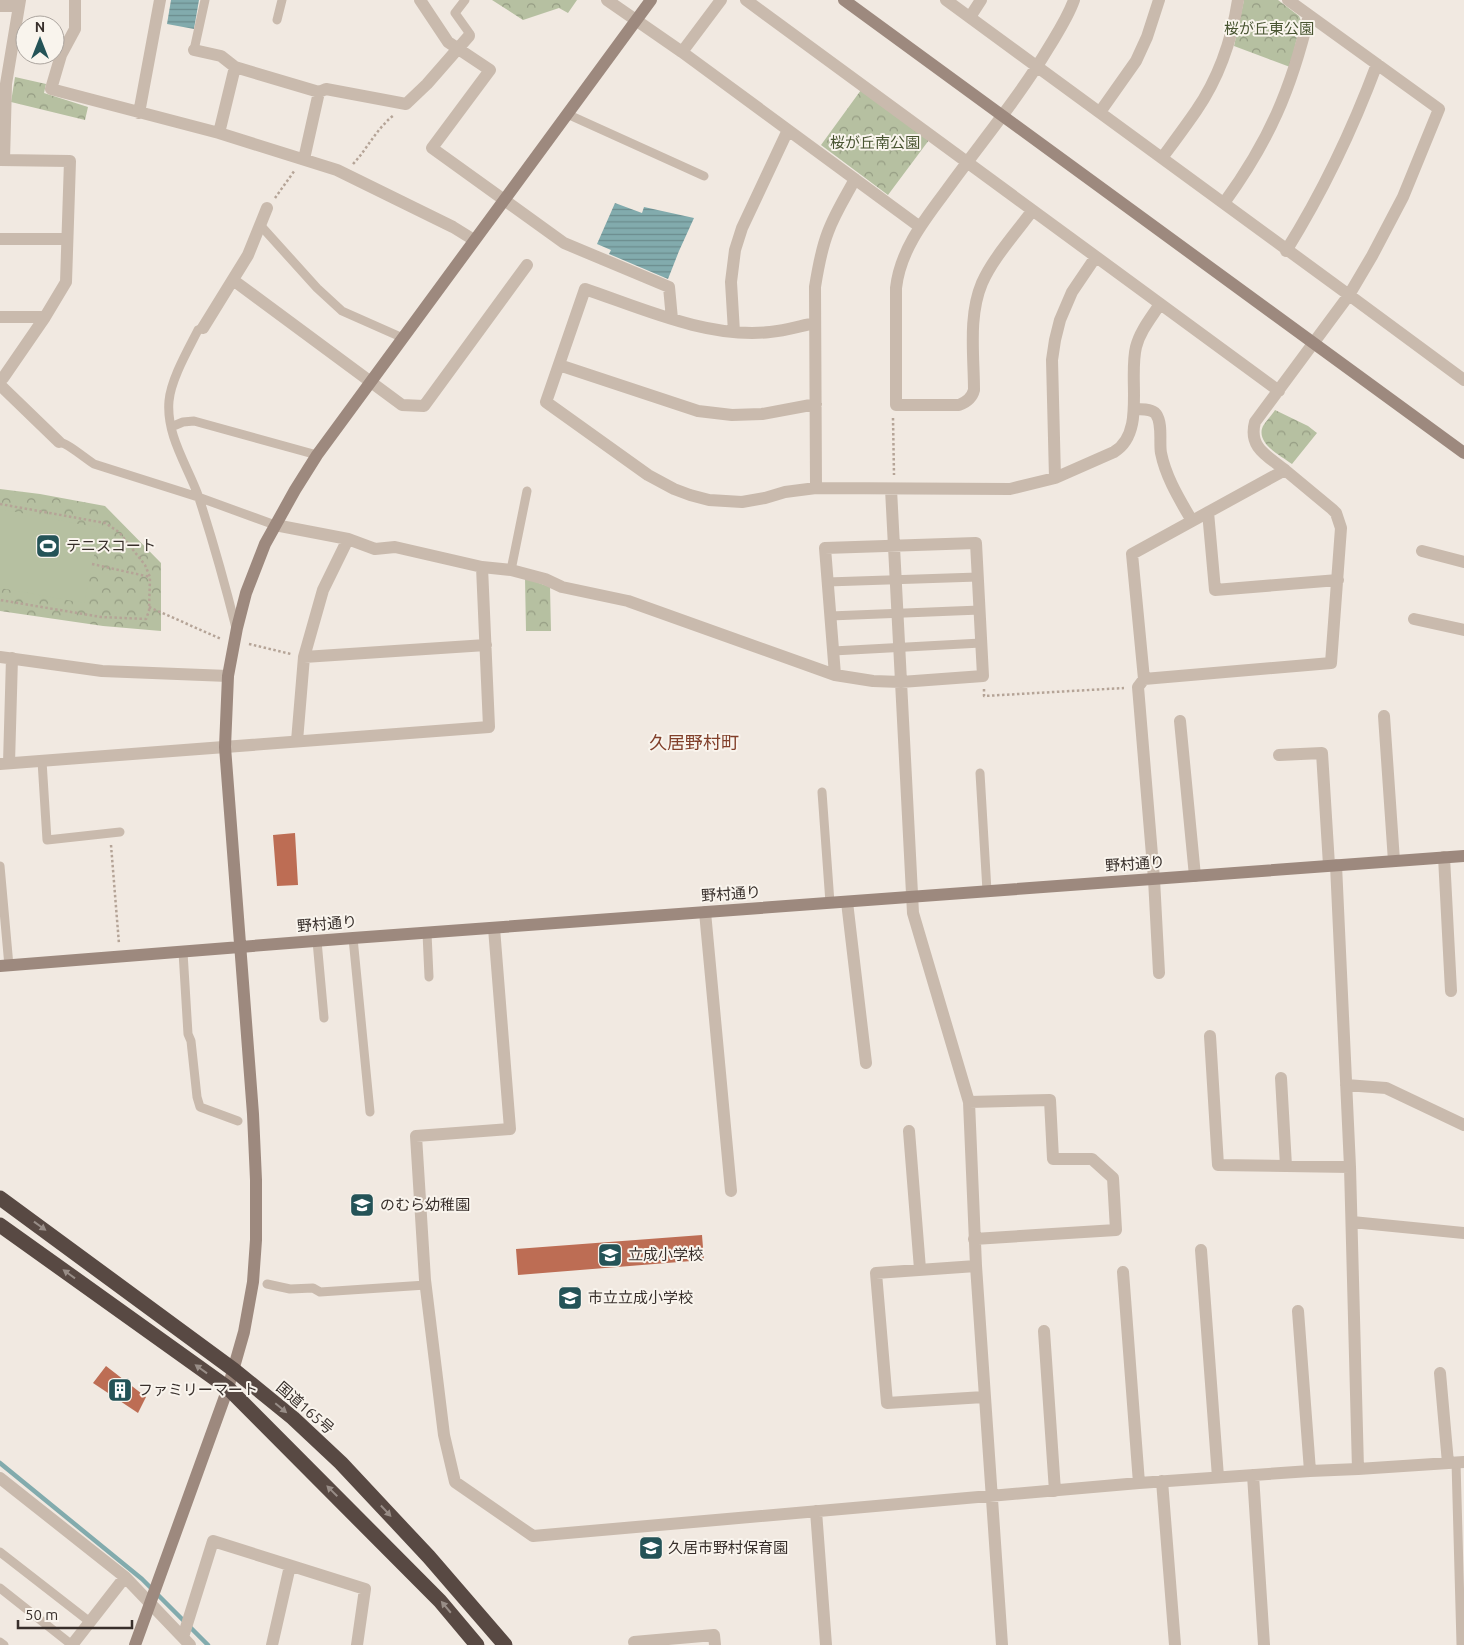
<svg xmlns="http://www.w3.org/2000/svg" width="1464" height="1645" viewBox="0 0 1464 1645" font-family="Ubuntu,'Noto Sans JP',sans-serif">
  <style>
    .park { fill: url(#park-crowns) }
    .pitch { fill: #b6c0a1 }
    .water { fill: url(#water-rules) }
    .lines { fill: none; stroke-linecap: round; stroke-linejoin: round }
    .stream { stroke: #82abad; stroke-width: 4.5 }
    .building { fill: #bd6d54 }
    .path { stroke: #b5a497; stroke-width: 2.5; stroke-dasharray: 2.5 2.5; stroke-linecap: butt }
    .lane { stroke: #c9baad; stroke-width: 9 }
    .street { stroke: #c9baad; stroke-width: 12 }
    .secondary { stroke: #9d897e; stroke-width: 12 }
    .highway { stroke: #584943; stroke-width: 15 }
    .oneway { fill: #988d87 }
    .labels { text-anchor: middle; stroke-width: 4; stroke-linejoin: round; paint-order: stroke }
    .park-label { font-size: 15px; fill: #485431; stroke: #f9f4ed }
    .poi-label { font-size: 15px; fill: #382f2b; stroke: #f9f4ed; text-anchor: start }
    .street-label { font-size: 15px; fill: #382f2b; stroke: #f9f4ed }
    .quarter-label { font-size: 18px; fill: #813f2a; stroke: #f9f4ed }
  </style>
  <defs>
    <pattern id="park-crowns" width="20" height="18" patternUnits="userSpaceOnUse" patternTransform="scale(1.25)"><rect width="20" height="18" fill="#b6c0a1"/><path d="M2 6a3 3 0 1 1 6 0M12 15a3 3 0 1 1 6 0" fill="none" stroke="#959c83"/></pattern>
    <pattern id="water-rules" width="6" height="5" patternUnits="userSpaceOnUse" patternTransform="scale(1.25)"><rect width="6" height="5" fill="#82abad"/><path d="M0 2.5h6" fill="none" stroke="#6b8c8d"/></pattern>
  </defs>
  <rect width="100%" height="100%" fill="#f1e9e1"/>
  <!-- park -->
  <path class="park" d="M492,0H577L568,13L559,8L523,20Z
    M1244,0H1278L1299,16L1301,21L1290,67L1234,46Z
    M15,77L46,84L44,93L88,107L85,120L11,102Z
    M861,90L929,140L888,195L821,145Z
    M1275,410L1308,426L1317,433L1292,464C1281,456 1255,443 1263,426C1266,421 1272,415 1275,410Z
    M0,489L40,494L105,506L161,563V631L103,626L0,611Z
    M525,578L550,587L551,631H526Z"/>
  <!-- pitch -->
  <path class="pitch" d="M0,509L100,528L84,603L0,588Z"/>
  <!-- water -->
  <path class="water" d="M171,0H199L194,29L167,24Z
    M615,203L642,213L644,207L694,218L679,251L668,279L609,254L611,250L597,244Z"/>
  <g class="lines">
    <!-- stream -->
    <path class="stream" d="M0,1463L142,1579L208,1645"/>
  </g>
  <!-- building -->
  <path class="building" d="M295,833L298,885L277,886L273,835Z
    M702,1235L704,1260L518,1275L516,1249Z
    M106,1366L146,1397L138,1413L93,1383Z"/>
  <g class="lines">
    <!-- path -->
    <path class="path" d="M353,164C368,148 376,129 394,115
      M275,198L295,170
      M893,418L894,475
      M0,504L105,523L119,532L145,565L150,577L149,611L146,619L101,617L0,600
      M92,564L150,577
      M149,607L221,639
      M249,644L291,654
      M984,689V696L1124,688
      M111,845L119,944"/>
    <!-- lane -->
    <path class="lane" d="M465,0L455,13L470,34L469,36
      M277,20L282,0
      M194,50L205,0
      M567,114L704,176
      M261,226L317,288L342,311L403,338
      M203,328L198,330C188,350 171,379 169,401C166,435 187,465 198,495C212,538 225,584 236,628
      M171,427L183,422L194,421L317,455
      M59,442C66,442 86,459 94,464L198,497L275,525
      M511,570L527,491
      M827,582L978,577
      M830,616L980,610
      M833,651L981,643
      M42,761L47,840L120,832
      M980,773L987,891
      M822,792L830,903
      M0,866L9,966
      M427,933L429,977
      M353,938L370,1112
      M317,941L324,1018
      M183,952L188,1034L191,1041L197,1097L200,1107L238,1121
      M267,1284L290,1289L313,1288L320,1292L426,1285
      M1456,1462L1461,1644
      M0,1552L90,1622
      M0,1588L72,1645
      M0,1642L4,1645"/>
    <!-- street -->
    <path class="street" d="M75,0V29L61,55L51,89L219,133L337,170L453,227L474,240
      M420,0L448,42L490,70L432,148L564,243L669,287L672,319
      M607,0L682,52L920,227
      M746,0L1279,391
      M946,0L1349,295L1372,256L1403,197L1439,109L1288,0
      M0,6H19
      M970,17L981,0
      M194,50L221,56L235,67L319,92L326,89L406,104L427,84L469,36
      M682,52L721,0
      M1100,112L1136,61L1147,37L1159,0
      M139,113L160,0
      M219,133L235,67
      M1162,158C1173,143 1185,127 1196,111C1218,79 1232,39 1238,0
      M304,159L319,92
      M0,160L70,161L66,282L45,317L3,378H0
      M4,160L6,84L20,0
      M1224,203C1269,141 1291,90 1309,15
      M1032,211C1016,233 993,258 982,283C968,316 974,356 974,390C972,398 967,402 959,405H896V288C900,252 922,223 943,195C978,146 1018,99 1049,47C1058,32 1068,17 1074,0
      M0,239H67
      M1286,251C1324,190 1352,131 1377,64
      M233,280L402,405L424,406L527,265
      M0,317H45
      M815,323C800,326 785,331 770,332C709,339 641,308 585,289L546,402L648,475L674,489L690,495L709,500L742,502L765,498L785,492L816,488L1010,489L1055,478L1114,452C1146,433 1128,379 1136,347C1140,331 1151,318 1160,304
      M203,328L248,255L267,208
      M734,332L731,282L735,250L742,228L788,130
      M559,365L698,411L732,415L762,414L816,404
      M0,385L59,442
      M1134,409C1141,410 1151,408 1156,414C1163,424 1159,442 1161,453C1166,478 1180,500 1192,521
      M1285,470L1332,509L1336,513L1341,528L1331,663L1144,679L1132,554Z
      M1285,470C1268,456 1248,448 1255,422L1349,295L1464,380
      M1055,478L1052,360L1055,340L1060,320L1072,292L1095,258
      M816,488L815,287C818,268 821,250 828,232C835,213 846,196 855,179
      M891,489L913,913L969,1102L976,1266L1002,1645
      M1208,512L1215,590L1338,580
      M275,525L348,539L375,549L395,547L482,567L511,570L545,579L562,587L628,601L835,675
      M976,543L983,676L901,682L873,681L835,675L825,548Z
      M1422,551L1464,562
      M1414,619L1464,630
      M0,657L102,671L228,676
      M304,657L486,645
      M1144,679L1138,687L1154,879L1159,973
      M1384,716L1394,861
      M1180,721L1195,876
      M297,741L304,657L323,590L348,539
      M1279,755L1322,753L1329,865
      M9,763L12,658
      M0,764L489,727L482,567
      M1444,857L1451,991
      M847,902L866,1063
      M705,912L731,1191
      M494,928L510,1129L416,1136L425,1280L444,1435L455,1482L533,1536L1139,1483L1310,1471L1358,1469L1350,1167L1336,865
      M1210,1036L1218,1165L1350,1167
      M1281,1078L1286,1166
      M1346,1085L1386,1088L1464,1125
      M969,1102L1050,1100L1053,1159H1092L1113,1178L1116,1230L974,1239
      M909,1131L920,1269
      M1352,1222L1464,1233
      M1201,1250L1218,1477
      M976,1266L876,1273L887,1403L984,1397
      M1123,1272L1139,1483
      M1298,1311L1310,1471
      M1044,1331L1055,1491
      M1440,1373L1448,1463
      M1358,1469L1464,1462
      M1253,1475L1264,1645
      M0,1478L125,1577L190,1645
      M1162,1481L1175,1645
      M816,1511L826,1645
      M183,1637L213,1541L365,1589L357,1645
      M634,1642L714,1635L715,1645
      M72,1645L125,1577
      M272,1645L290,1566"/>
    <!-- secondary -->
    <path class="secondary" d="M844,0L1464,453
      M0,966L353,938L1464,856
      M135,1645L228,1388L244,1332L253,1282L256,1240V1180L253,1114L225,747L228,676L237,628L246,593L265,544L295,490L317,455L651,0"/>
    <!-- highway -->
    <path class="highway" d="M0,1198L234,1370L293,1418L341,1463L429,1557L505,1645
      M0,1225L228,1388L440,1601L477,1645"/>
  </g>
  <!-- one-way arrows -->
  <defs><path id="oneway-solid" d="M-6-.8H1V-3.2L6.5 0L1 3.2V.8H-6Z" transform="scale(1.25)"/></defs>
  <g class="oneway">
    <use href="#oneway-solid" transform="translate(40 1226) rotate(36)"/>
    <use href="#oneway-solid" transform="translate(69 1274) rotate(-144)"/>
    <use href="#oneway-solid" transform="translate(201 1369) rotate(-144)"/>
    <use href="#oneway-solid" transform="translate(281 1408) rotate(40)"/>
    <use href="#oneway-solid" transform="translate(332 1491) rotate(-135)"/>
    <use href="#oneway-solid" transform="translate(386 1511) rotate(47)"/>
    <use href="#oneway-solid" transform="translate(446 1607) rotate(-130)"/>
  </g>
  <!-- icons -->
  <defs>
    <symbol id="stadium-square" viewBox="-11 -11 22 22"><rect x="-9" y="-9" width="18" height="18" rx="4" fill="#245357" stroke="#f9f4ed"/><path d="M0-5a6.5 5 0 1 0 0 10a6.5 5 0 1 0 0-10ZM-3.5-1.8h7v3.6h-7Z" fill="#fff"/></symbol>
    <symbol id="school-square" viewBox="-11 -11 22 22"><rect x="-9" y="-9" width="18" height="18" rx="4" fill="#245357" stroke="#f9f4ed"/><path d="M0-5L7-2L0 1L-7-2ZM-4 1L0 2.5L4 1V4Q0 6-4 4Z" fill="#fff"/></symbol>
    <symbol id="building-square" viewBox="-11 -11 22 22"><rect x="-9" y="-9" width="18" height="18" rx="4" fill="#245357" stroke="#f9f4ed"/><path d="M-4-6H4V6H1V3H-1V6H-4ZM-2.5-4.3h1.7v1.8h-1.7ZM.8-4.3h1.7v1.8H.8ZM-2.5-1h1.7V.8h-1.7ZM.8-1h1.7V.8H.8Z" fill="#fff"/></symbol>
  </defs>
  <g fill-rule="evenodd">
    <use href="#stadium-square" x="34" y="532" width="28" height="28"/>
    <use href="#school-square" x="348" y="1191" width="28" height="28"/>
    <use href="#school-square" x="596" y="1241" width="28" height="28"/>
    <use href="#school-square" x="556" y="1284" width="28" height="28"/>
    <use href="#building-square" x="106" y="1376" width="28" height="28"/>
    <use href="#school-square" x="637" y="1534" width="28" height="28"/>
  </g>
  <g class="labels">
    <!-- park labels -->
    <g class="park-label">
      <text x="1269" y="34">桜が丘東公園</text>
      <text x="875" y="148">桜が丘南公園</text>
    </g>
    <!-- poi labels -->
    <g class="poi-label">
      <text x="66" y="551">テニスコート</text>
      <text x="380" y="1210">のむら幼稚園</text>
      <text x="628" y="1260">立成小学校</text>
      <text x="588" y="1303">市立立成小学校</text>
      <text x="138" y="1395">ファミリーマート</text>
      <text x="668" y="1553">久居市野村保育園</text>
    </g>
    <!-- street labels -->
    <g class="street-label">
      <text transform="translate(1135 864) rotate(-4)" y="5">野村通り</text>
      <text transform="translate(731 894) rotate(-4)" y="5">野村通り</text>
      <text transform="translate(327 924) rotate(-5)" y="5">野村通り</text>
      <text transform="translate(305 1408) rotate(41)" y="5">国道165号</text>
    </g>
    <!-- quarter labels -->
    <g class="quarter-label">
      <text x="694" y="749">久居野村町</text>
    </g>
  </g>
  <!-- north arrow -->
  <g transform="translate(40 40)"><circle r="24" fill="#f9f4ed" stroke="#aca59f"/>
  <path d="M0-4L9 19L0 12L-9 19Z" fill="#245357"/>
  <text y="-8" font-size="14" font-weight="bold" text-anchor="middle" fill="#382f2b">N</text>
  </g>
  <!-- scale -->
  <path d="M18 1620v8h114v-8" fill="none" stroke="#382f2b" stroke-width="2.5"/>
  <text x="25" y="1620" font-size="15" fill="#382f2b" stroke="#f9f4ed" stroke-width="4" paint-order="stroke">50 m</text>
</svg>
